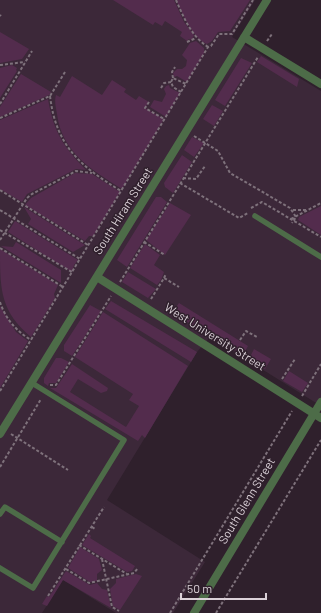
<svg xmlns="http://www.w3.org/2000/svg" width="321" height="613" viewBox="0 0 321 613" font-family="Barlow,sans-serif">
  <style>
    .built { fill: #3c2839 }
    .green { fill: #532c4d }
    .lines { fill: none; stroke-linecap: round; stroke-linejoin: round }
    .path { stroke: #7e717b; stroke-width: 2; stroke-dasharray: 3 2; stroke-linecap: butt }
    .service { stroke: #4d6c48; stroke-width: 5.5 }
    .minor { stroke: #4d6c48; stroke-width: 8 }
    .labels { text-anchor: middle; stroke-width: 3; stroke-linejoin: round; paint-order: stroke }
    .street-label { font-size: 12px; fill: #dbd1d8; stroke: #2f202c }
  </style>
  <rect width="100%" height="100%" fill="#2f202c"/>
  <!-- built -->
  <path class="built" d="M0,0H255L232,37L321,91V406L210,337L197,352L107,500L205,562L173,613H116L63,580L42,613H0Z"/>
  <!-- green -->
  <path class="green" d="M113,0H174L184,22L194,35L192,40L189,39L187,41L180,36L182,32L165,21L162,26L155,22L153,25Z
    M176,0H250L230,31L218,32L212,41L207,44C193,39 182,13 176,0Z
    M0,32L29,49L22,59L0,63Z
    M196,41L204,48V53L187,82L177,76L174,77L173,73L177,69H182L186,66L187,60L182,55L190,43Z
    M261,56L299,79L297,87L257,62Z
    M241,58L252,63L225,106L215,100Z
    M12,65L17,68L16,70L17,71L0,98V68Z
    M21,74L51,92L49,95L0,117V107Z
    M72,76L102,95L112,80L126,89L124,92L136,100L139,96L149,102L145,108L164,119L122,189C92,170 62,153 57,114C56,108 54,101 56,95L60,97Z
    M169,85L170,88L180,93L166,117L150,107L154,100L162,102L166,94L164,89L166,86Z
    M48,99C54,133 63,146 86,170L76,169L27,194L22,202L0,189V120Z
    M212,105L223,111L214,126L203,119Z
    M192,137L204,143L194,157L184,150Z
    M182,155L192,162L173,193L165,187L164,183Z
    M75,173L92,174L120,192L93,236H89L85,241L25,205L31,198Z
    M156,197H161L167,202L127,267L117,260Z
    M170,203L191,215L165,255L146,240Z
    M321,206V235L298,220L299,217Z
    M24,207L85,245L73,252L28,224L31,219Z
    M15,221L78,260L74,265L72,272L8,232Z
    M16,242L61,270V283L1,246L13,247Z
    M145,244L160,255L154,265L164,272L161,280L157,285L130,268Z
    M0,249L58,285L54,294L55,298L31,337C0,311 0,289 0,249Z
    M128,272L156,289L148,298L122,282Z
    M111,301L197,352L191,362L105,309Z
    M179,303L248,346L243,355L172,313Z
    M90,305L101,311L72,356L64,351V345Z
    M0,306L16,332L28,341L0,388Z
    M103,312L188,366L145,438L142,435L138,441L50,388H56L72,364L108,388L107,391L101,393L78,379L70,392L126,427L139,406L129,400L133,394L75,357Z
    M254,349L271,359L265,369L252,360L251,355Z
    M56,358H61L69,362L56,383H49L48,386L44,383V378Z
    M289,371L308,383L302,392L283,381Z
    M89,534L91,536L90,538L135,566L132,571L127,572L82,545Z
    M80,547L99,559L102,570L97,574V581L90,582L68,568Z
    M66,571L90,585L97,583L102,589L107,590L111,608L63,580L47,606L42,604L47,596L49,597Z
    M136,574L142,576L120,610L113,606L110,589L116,583V579Z"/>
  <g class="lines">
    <!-- path -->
    <path class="path" d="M176,0C184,18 191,36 208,47
      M0,15L1,16
      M267,41L272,34
      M187,42L196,38
      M0,65L25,62
      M173,78L172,72L175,67
      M161,88L164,83L171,82
      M181,92L173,87L171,82L173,78L186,84
      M50,96C56,146 80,166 121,191
      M149,102L145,108L164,119
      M0,104L32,51
      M0,118L50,96L65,72
      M194,136L218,151L230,173L290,208L296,217L292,223
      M183,178L196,179L205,166
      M180,183L239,218L248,213
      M0,190L88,245
      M251,208L262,202L321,237
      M0,210L80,259
      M293,210H307
      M291,219L321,203
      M0,230L72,272
      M0,240L27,198L32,194L76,171L92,173
      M144,242L165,255
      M0,248L63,287
      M164,278L166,274
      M120,282L258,57
      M151,299L164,278L179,287
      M0,302C5,318 16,331 31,340
      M240,340L246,331L257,337
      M282,379L295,359
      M50,385H56L111,296
      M0,391L208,47L211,46L219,34H232L253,0
      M302,396L321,364
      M11,434L68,470
      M0,467L41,399
      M92,527L95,529
      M79,545L127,574
      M102,559L112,607L119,611
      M66,569L89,583L134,573L138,568
      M48,596L104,507
      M170,613L292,411
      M216,613L321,440"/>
    <!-- service -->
    <path class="service" d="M255,216L321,257
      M0,514L5,507L62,542
      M0,568L33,588L124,440L32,383"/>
    <!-- minor -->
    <path class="minor" d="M244,37L321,84
      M97,277L321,418
      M0,434L267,0
      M194,613L321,402"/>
  </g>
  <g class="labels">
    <!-- street labels -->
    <g class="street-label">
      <text transform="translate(123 211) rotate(-58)" y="4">South Hiram Street</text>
      <text transform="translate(215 337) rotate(32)" y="4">West University Street</text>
      <text transform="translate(247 501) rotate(-59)" y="4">South Glenn Street</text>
    </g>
  </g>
  <!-- scale -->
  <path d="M181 593v6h85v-6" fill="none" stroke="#dbd1d8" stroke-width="2"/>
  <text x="187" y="593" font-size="12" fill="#dbd1d8" stroke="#2f202c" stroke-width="3" paint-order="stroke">50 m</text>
</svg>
